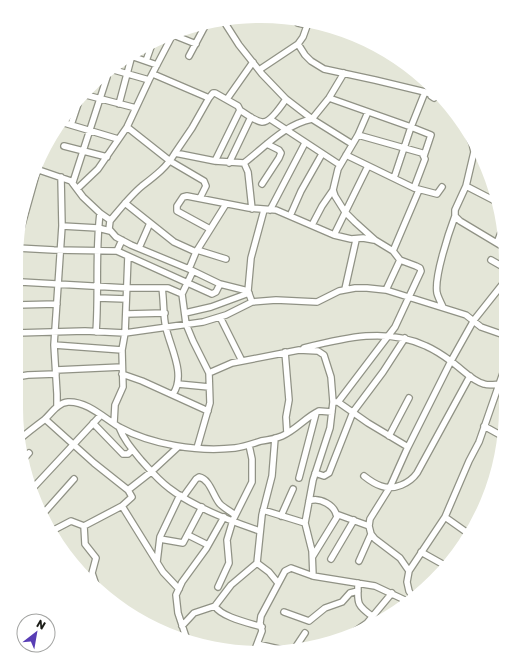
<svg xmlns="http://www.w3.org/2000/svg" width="522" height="669" viewBox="0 0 522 669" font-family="'Golos Text',sans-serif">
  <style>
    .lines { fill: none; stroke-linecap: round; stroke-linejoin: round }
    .minor-casing { stroke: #909285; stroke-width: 8 }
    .minor { stroke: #fff; stroke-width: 5.5 }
  </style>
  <rect width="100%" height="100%" fill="#e4e6d8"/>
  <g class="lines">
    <defs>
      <path id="minor" d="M223,20L239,45L262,74L286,99L312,119L352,144
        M298,23L307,25
        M176,36L196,44
        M298,44L305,55L311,61L324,69L375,80L425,92
        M131,56L157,65
        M189,56L205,26
        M146,61L152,44
        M114,70L149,80
        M259,70L298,44L303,37L308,23
        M153,74L209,98
        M431,91V96L434,98L436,96
        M86,95L136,108
        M329,98L411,127L431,135L424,156
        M227,99L253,62
        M119,104L132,55
        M240,110C246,114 255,121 262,122C270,123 282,105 286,99
        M270,119L340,165
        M61,122L118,139
        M71,125L79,101
        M127,127L170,161L204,181L206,186L200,198
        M467,132L472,143L474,152L466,186L455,210V216L460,221L505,248
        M358,135L422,153L425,159L414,188
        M64,146L107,157
        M175,153L192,128L209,98L213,93H215L238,106L240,110L215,161
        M346,155L414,188L437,194L442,187
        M229,163L251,117
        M244,163L248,172L252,209
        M36,169L71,181L83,197L100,213L110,220V221L109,229L116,237L131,245L189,269L220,284L248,291L252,302L276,300L317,302L339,291L355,288H367L386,290L466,315L481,327L504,335
        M394,178L411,127L425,92L430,94
        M73,182L107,77
        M262,184L279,158L281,153L279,150L267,144
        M466,186L497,202
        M77,189L98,169L127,127L149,80L171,38
        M125,203L174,242L196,252L226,204
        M270,210L305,143
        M290,216L301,191L322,154
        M110,221C120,209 130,196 142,186C155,176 167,167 175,153L215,161L244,163C266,146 284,125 312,119L329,98L344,73
        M312,225L322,206L333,190
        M62,226L98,228L110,231
        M210,229L177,211V206L183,197L187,196L249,208L276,210L334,235L351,239L363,238L374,240
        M334,235L368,166
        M18,239L39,164
        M497,243L502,230
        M17,248L54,250L117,251L212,294L216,292L220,284
        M139,248L150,223
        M197,250L226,259
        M117,251L122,240
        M393,251L419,190
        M491,260L505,268
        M189,269L196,252
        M162,288C164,301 163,316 166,328C171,349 186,375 173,394
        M345,289L356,240
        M386,290L400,260
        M248,291L251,258L264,210
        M182,294L193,271
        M98,298L126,299
        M16,305L57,304
        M443,307C441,303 438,297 437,293C434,277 449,232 455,216
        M185,313L211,307L249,293
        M126,314L165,313
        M220,317L242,361
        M16,330L18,285L21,282L127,288H168L182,294L186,324L193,341L209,373L210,403L197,448
        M96,332C99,293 95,253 100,213
        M16,333L85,331L125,333L203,322L226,315L252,302
        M16,334L18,376
        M54,345L122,350
        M304,348C344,338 387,327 426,346C435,350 444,356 452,362C462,369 472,381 484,384C490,386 496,384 502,384
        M285,352L289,400L286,417L287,433
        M56,370L122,367
        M209,373L232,363L299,350L318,351L324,355L331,377L333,402L330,428L313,480L305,523L312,551L313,576
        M122,374L142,381L208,411
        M16,377L28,375L56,374
        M178,384L209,387
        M333,402H338L395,327L421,271L420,268L416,266L400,260L393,251L375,240L355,222L345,212L335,196L333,190L338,169L358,135L368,112
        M338,402L368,423L408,447
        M57,407V394L54,345L62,226L61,177
        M45,419L94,463L128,490L151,472L178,447
        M93,423L123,454H128L132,450
        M114,423L115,405L123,387L122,350L125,333L128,256
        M484,426L502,436
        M119,427C124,440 132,449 141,460C150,470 158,480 169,488C192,506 233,522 260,531
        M389,436L409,398
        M20,439C28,432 36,426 44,420C51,414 57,403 68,402C87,401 104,418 119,427C152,445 198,452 235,448C243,447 252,444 261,441C268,440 275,439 282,436C296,430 306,417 319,411L332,412
        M23,460L29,453
        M315,473L324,476L329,473L353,412L383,372L405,338
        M364,476C369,480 375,484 381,486C394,491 410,483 417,473L470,376
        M299,478L316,413
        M32,489L101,415
        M183,497L196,479L199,477C210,479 213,496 220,504C224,508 230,511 235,515
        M309,501C320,497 335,505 337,517L313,556
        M122,506L132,497L128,490
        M263,510L305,523
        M336,514L369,526
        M42,515L74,479
        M281,516L293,489
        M445,517L469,534
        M84,526L85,544L96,558L92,573L97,588
        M50,532L71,521L84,526L122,506L163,572L179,589
        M188,535L208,545
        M160,539L183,543L202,507
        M421,552L446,566
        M331,559L354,520
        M359,561L371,534
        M157,562L160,537L180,495
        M257,563L269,572L278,583
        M409,571L400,558L375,539L371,534L369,526L370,519L390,487L407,449L451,361L474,320L505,281
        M358,583C358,602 355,604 372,616
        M218,587L229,563L227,540L233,520L252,482V459L249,445
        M414,599L409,591L407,582L409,571L445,517L469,461L479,442L503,373
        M215,606C221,617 249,623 262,627
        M284,612L309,621L325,608L342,602L350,593L358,591
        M182,626L194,613L215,606L231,585L257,563L262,515L272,476L275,438
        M354,632L367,623L392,593
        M187,640L178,613L176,595L182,582L206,549L224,517
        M257,644L283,650
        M295,648L305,633
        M254,652L262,631L260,623L261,616L285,571L291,568L313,576L375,586L409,602"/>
    </defs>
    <!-- minor casing -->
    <use href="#minor" class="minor-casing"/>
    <!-- minor -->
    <use href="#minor" class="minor"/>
  </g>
  <!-- crop -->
  <path d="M0 0H522V669H0ZM261 23H261A238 238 0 0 1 499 261V408A238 238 0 0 1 261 646H261A238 238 0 0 1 23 408V261A238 238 0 0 1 261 23Z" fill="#fff" fill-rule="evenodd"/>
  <!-- north arrow -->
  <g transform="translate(36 633) rotate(31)"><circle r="19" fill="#ffffff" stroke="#a3a4a2"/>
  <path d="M0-3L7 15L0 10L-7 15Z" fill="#583db5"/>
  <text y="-6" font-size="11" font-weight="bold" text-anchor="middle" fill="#1a1b16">N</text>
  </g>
</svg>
